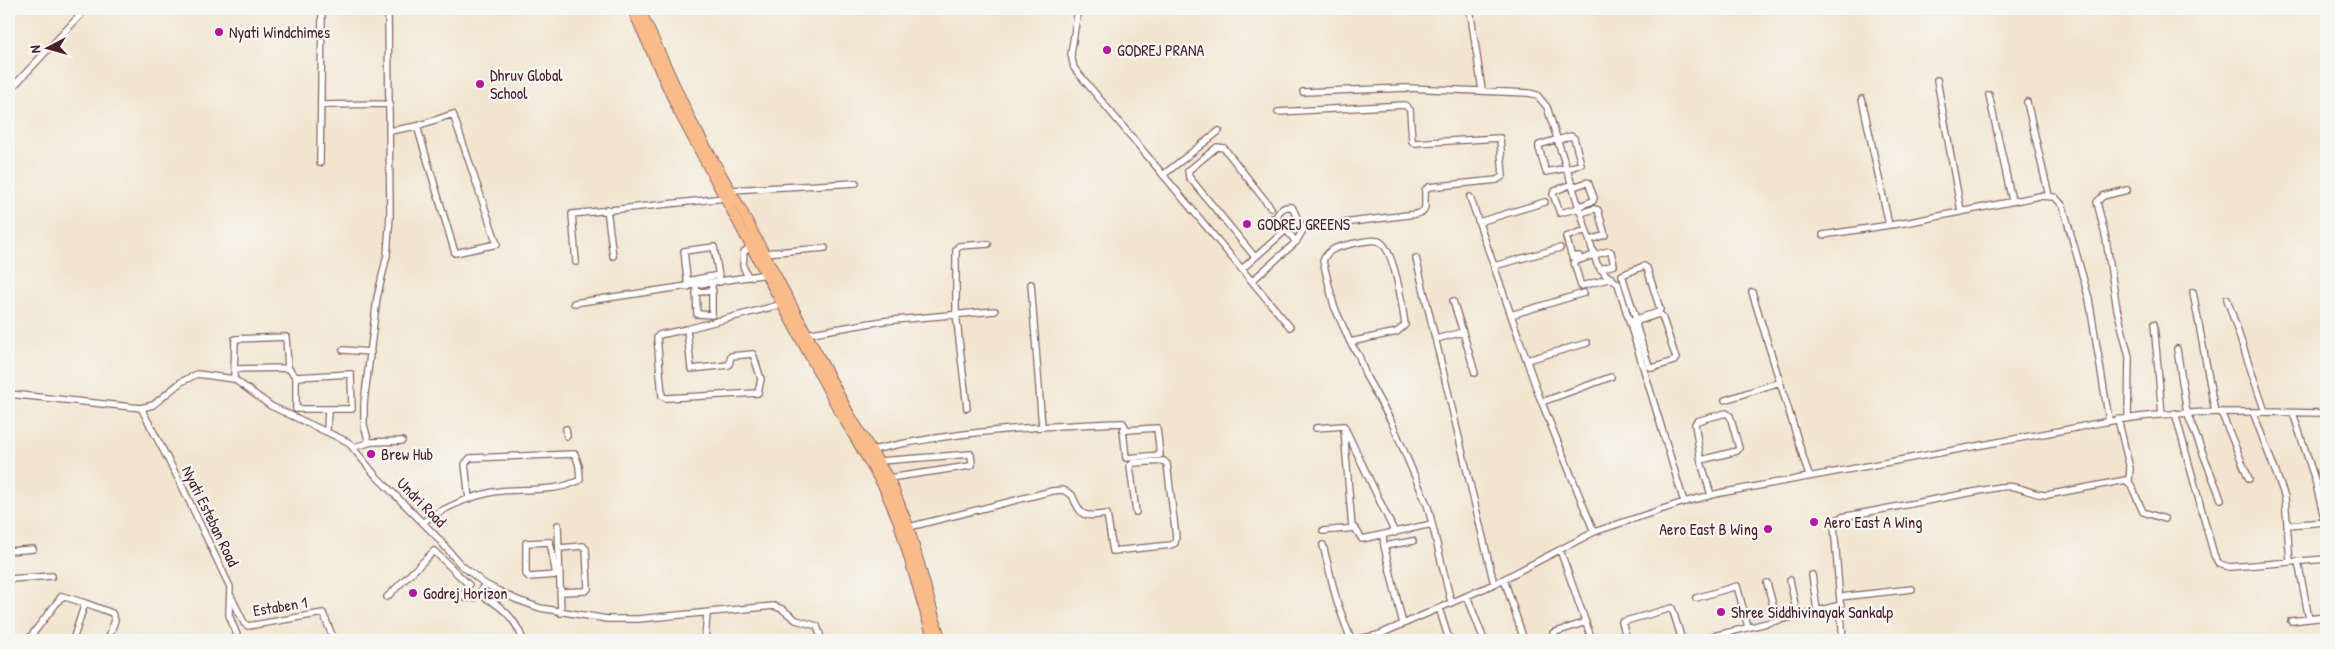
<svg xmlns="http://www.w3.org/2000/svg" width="2335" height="649" viewBox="0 0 2335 649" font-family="'Patrick Hand',sans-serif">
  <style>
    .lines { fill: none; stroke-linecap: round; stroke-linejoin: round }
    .minor-casing { stroke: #856464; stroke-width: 8 }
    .trunk-casing { stroke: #856464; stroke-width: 11 }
    .minor { stroke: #fff; stroke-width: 5.5 }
    .trunk { stroke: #fabb8b; stroke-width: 9 }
    .poi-dot { fill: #b5179e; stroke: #f6f6f2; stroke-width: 2 }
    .labels { text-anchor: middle; stroke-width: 4.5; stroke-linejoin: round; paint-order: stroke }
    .poi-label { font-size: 16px; fill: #4a1f2b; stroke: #f6f6f2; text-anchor: start }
    .street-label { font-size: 16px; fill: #4a1f2b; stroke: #f6f6f2 }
  </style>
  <rect width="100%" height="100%" fill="#f6f6f2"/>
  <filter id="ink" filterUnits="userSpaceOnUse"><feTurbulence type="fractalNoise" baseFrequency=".02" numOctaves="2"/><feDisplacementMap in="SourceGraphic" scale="10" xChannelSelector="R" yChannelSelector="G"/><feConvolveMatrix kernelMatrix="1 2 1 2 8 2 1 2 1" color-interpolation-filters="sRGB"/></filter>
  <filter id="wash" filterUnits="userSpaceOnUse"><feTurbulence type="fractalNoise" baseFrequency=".0096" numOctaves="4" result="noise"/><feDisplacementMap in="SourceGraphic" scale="20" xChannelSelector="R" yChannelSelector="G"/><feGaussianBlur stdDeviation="1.12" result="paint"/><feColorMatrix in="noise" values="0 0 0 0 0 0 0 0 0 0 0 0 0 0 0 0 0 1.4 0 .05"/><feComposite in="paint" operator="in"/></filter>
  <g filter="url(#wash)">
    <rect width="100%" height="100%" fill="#f2e5cf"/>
  </g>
  <g filter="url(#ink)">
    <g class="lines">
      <defs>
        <path id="minor" d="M1078,9L1071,54L1074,68L1290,327
          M1470,9L1482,90
          M1937,80L1961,211
          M9,91L86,9
          M1303,92L1406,88L1529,93L1537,95L1547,107L1597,264L1605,274L1618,284L1684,502
          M1989,95L2012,201
          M1862,99L1889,225
          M2027,102L2049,196
          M321,105L390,104
          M390,131L417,126L453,114L497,244L455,253L417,126
          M1558,139L1539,145V148L1546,172L1567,168
          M1558,140L1571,136L1574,138L1581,164L1567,169
          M320,163L322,11
          M1163,175L1219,131
          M1572,184L1555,191L1553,194L1560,213L1579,208
          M1573,187L1588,182L1594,198L1593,201L1579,206
          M731,190L856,183
          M2127,190L2103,196L2097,202L2106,239L2117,309L2129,357L2128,418
          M1470,197L1538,393L1594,532
          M607,209L613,256
          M1581,213L1594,209L1598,210L1605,235L1590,240
          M1276,217C1280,210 1283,206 1292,207L1303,230
          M1270,219L1276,217L1296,242
          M1479,222L1545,202
          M1823,235L1910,222L2040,196L2055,197L2063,206L2089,299L2109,420
          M764,253L825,248
          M1594,255L1574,262L1581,286L1612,278
          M1594,255L1609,251L1611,252L1614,265L1600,269
          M1579,256L1572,257L1566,237L1586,230
          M1255,257L1189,177L1188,171L1217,147L1224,148L1271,208
          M1416,258L1494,584
          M576,262L572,214L725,198
          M1494,266L1560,248
          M1243,268L1286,230L1416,214L1423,212L1425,207V190L1429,187L1497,180L1503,176L1500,138L1414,143L1412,141L1410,110L1405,105L1278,112
          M748,277L743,266L744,252L751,246
          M1253,280L1296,242L1303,230
          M687,281L719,275
          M1031,284L1042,427
          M696,286L697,314L712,315V283
          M688,287L684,251L714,247L720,282
          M696,292L713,291
          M1752,292L1809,476
          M2193,292L2215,412
          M2227,299L2265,412
          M574,303L767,274
          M1659,314L1662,316L1676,358L1674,361L1652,368L1649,366L1636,325L1638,321Z
          M1511,315L1584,293
          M1630,321L1659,312L1660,309L1647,268L1644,266L1622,275L1636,319
          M2154,324L2162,414
          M687,329L659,335L657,337L662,396L666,398L758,393L761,379L753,354L731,356L729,365L691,369L687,329L783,304
          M1463,332L1475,373
          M806,334L883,321L995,311
          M1436,339L1463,332L1453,301
          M1350,342L1334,306L1323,261C1327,250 1337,247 1347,245C1357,243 1369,239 1378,241C1394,245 1403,309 1405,325L1397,332L1350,342L1359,356L1366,376L1392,423L1428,507L1451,602
          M2177,349L2187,413L2221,499
          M343,350L371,352
          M1527,360L1587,343
          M235,369L288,368
          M234,379L235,339L286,337L288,368L296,377V409H352L351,374L296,377
          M9,394L141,408L153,405L181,382L197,374L234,379L271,406L348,442L376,476L436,536L460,564L485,584L515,599L540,608L607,619H638L774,606L782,609L796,620L817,626L822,640
          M1725,400L1780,382
          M1542,402L1611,377
          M141,408L182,486L230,587L229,615L239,640
          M967,408L956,313V250L959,246L988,244
          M2221,412L2249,479
          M2253,412L2285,497L2290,562
          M2175,413L2214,555L2219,564L2230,567L2326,559
          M2293,413L2315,480L2326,526
          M2118,419L2130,469L2129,481
          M1316,428L1344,426L1395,533
          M566,429L567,436
          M1344,430L1352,528
          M327,431L328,409
          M369,443L364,425V403L377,298L387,255L390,216L388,9
          M354,447L372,442L402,441
          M872,450C955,431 1039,426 1123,423L1127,430L1157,428L1160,455L1126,458L1123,430L1126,428
          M1701,460L1737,451L1739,448L1730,416L1726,413L1697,421L1695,424L1701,462L1711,495
          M880,461L971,454L972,465L970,466L889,478
          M423,522C444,508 467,497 493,492C522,487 553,494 580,480L579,466L575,454L470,458L465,464L469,499
          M558,525L561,613
          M2288,525L2325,522
          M909,527L1052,491L1063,490L1072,495C1082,518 1083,517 1107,514L1113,551L1171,545L1175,543L1176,537L1167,464L1164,461L1133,463L1130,466L1136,512
          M1323,531L1355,528L1362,539L1432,524
          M1383,535L1384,546L1403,624
          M1323,545L1337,602L1351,640
          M1384,546L1413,541
          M560,548L583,546L586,549L588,589L585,591L561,592
          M1560,550L1592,640
          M9,551L33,549
          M2298,561L2309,619
          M556,575L529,577L526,574V543L550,542L556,575H560
          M1812,575L1817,610
          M9,579L52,576
          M1504,579L1524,640
          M1790,580L1797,615
          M1767,583L1777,620
          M485,584L478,594C500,604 515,617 523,640
          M231,596L244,623L248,626L323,613L334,640
          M1467,596L1484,640
          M387,597L434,551L469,585L463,594L465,598H474L478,594
          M1840,597L1912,589
          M1696,598L1737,586L1748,627
          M85,603L112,613L115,620L108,640
          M1439,608L1449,640
          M2291,621L2326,617
          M1553,633L1586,622
          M28,640L62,596L85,603L73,640
          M705,640L707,613
          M1353,640L1378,635L1494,584L1594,532L1684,502L1720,493L2075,428C2158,408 2242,412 2326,413
          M1627,640L1622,622L1672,608L1682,640
          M1697,640L1841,605
          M1843,640L1834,525L1836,520L1842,517L2000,487C2022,484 2029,495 2047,495L2126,480L2131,485L2143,512L2165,519"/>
        <path id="trunk" d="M632,9L678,111L839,411L883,486L898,521L933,640
          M640,9L692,122L740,207L850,415L891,482L909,527L941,640"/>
      </defs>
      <!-- minor casing -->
      <use href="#minor" class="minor-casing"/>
      <!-- trunk casing -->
      <use href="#trunk" class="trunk-casing"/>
      <!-- minor -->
      <use href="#minor" class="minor"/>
      <!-- trunk -->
      <use href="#trunk" class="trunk"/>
    </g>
  </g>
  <!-- markers -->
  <g class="poi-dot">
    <circle cx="219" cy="32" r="5"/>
    <circle cx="1107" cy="50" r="5"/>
    <circle cx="480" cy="84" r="5"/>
    <circle cx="1247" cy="224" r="5"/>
    <circle cx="371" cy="454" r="5"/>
    <circle cx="1814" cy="522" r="5"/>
    <circle cx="1768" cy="529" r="5"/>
    <circle cx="413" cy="593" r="5"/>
    <circle cx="1721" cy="612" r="5"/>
  </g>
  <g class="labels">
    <!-- poi labels -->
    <g class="poi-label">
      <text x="229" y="38">Nyati Windchimes</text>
      <text x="1117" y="56">GODREJ PRANA</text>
      <text x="490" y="81">Dhruv Global<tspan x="490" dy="18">School</tspan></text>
      <text x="1257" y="230">GODREJ GREENS</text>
      <text x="381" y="460">Brew Hub</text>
      <text x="1824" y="528">Aero East A Wing</text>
      <text x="1758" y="535" text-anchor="end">Aero East B Wing</text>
      <text x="423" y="599">Godrej Horizon</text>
      <text x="1731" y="618">Shree Siddhivinayak Sankalp</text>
    </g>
    <!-- street labels -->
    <g class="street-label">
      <text transform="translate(422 502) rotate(45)" y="6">Undri Road</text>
      <text transform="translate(211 516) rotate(64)" y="6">Nyati Esteban Road</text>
      <text transform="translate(280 606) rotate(-9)" y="6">Estaben 1</text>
    </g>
  </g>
  <!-- margin -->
  <rect width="2335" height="649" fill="none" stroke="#f6f6f2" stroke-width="30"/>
  <!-- north arrow -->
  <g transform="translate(48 48) rotate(264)" stroke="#f6f6f2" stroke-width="4" paint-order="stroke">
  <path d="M0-4L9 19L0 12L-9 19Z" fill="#4a1f2b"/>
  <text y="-8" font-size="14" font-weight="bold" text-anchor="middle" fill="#4a1f2b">N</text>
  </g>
</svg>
